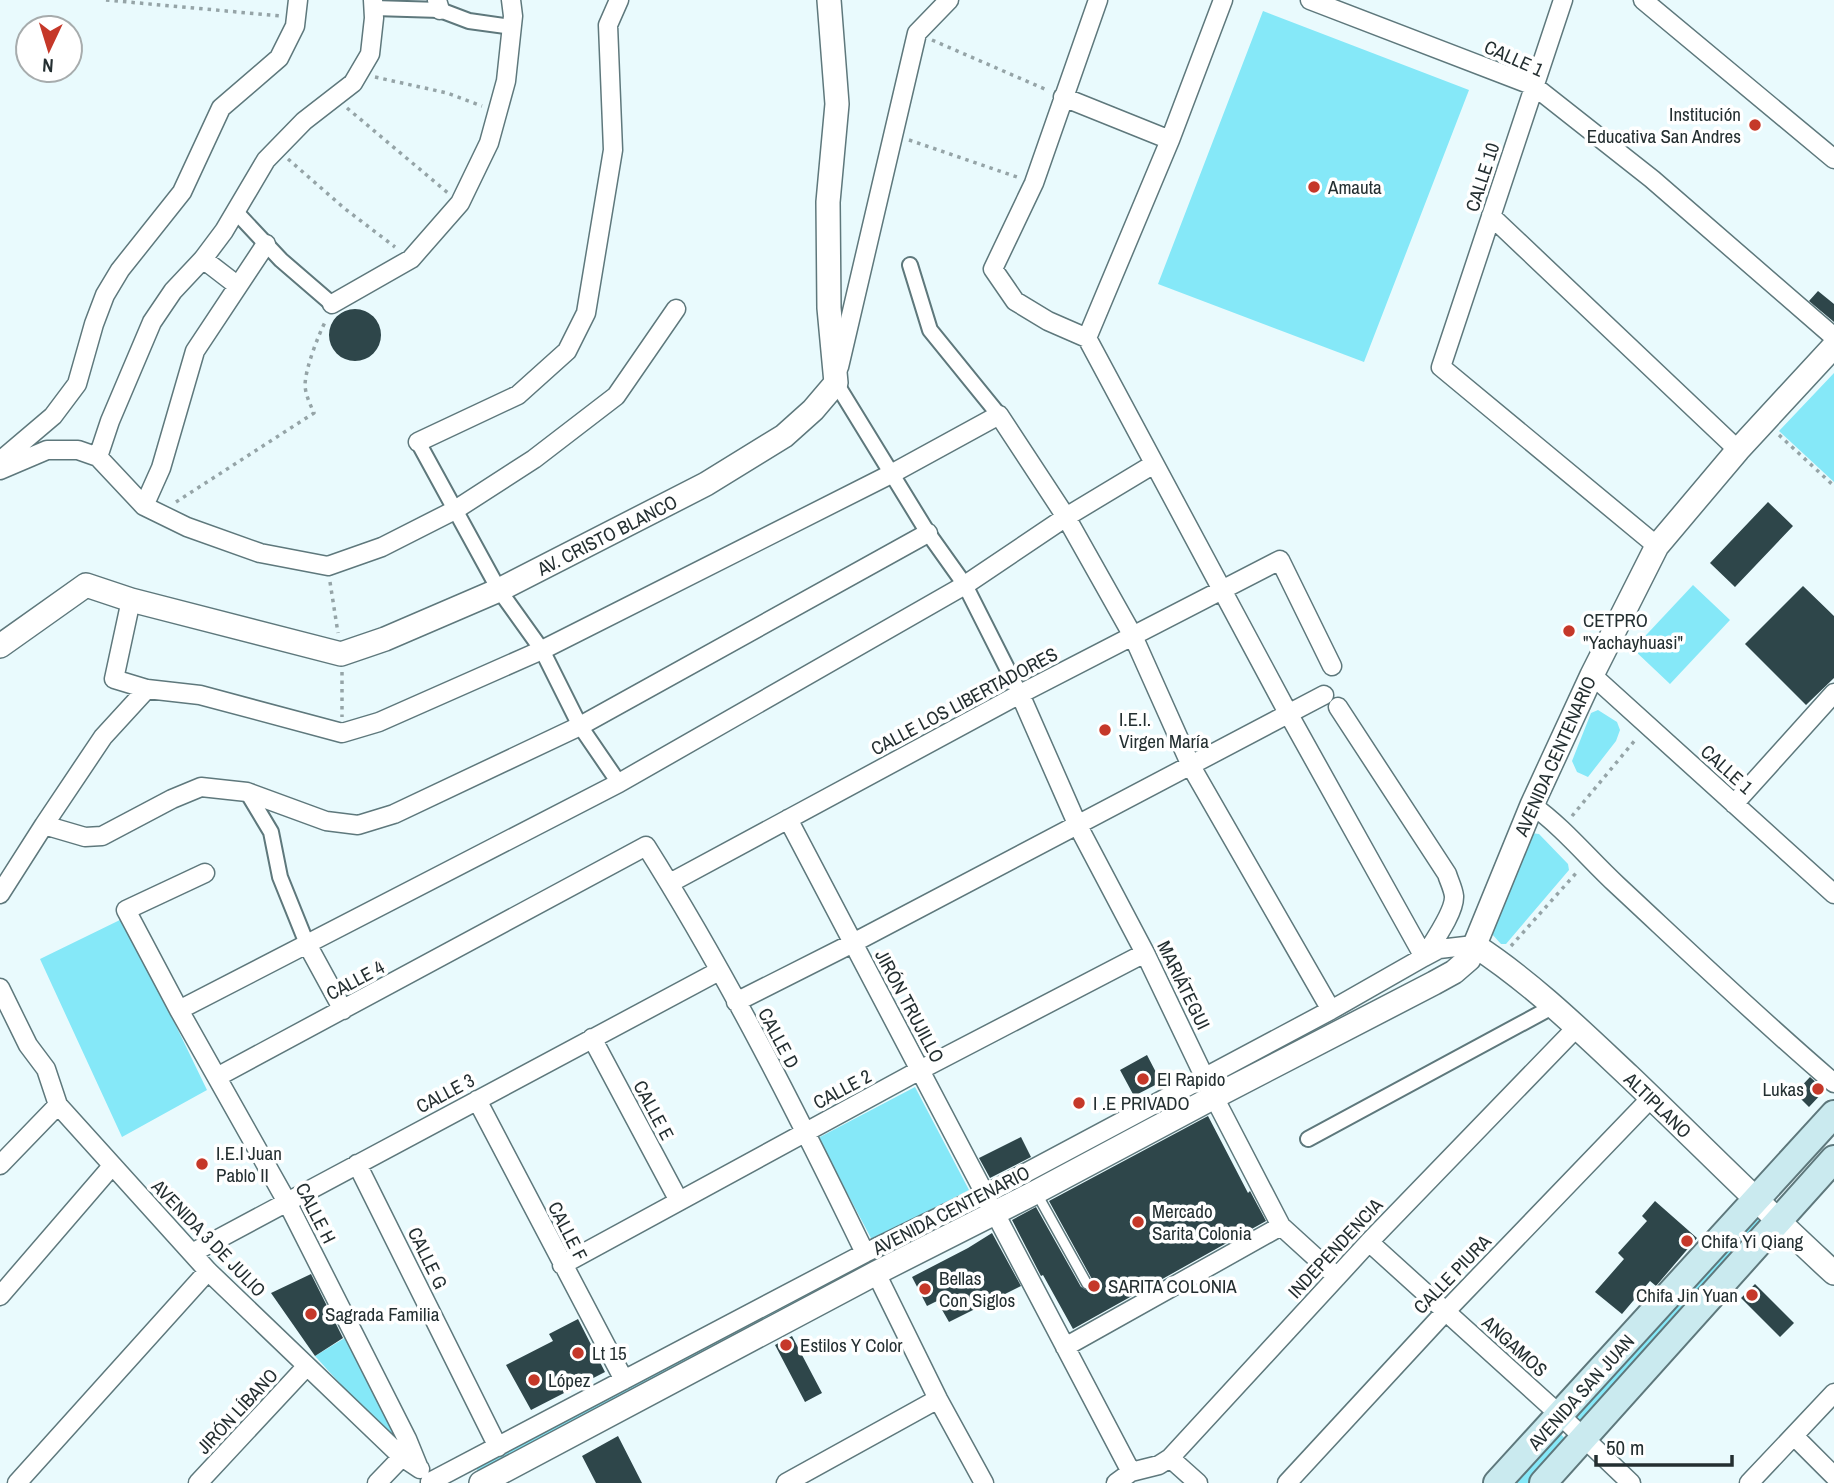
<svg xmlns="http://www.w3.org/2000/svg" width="1834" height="1483" viewBox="0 0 1834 1483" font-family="'Archivo Narrow',sans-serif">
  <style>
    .green { fill: #85e8f8 }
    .building { fill: #2e464a }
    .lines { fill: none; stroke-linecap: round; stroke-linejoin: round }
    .service-casing { stroke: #5e787c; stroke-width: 12 }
    .pedestrian-casing { stroke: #5e787c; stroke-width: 18 }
    .minor-casing { stroke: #5e787c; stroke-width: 21 }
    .tertiary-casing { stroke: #5e787c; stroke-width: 26 }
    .secondary-casing { stroke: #5e787c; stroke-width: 30 }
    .path { stroke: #95a4a7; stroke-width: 3.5; stroke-dasharray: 3.5 5; stroke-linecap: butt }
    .service { stroke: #fff; stroke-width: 9 }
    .pedestrian { stroke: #fff; stroke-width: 14 }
    .minor { stroke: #fff; stroke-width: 18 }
    .tertiary { stroke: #fff; stroke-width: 23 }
    .secondary { stroke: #caeaef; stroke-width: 26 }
    .poi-dot { fill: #c53829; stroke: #fff; stroke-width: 2.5 }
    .labels { text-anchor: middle; stroke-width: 7; stroke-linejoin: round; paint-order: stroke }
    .street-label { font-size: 19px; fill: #242f31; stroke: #fff }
    .poi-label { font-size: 19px; fill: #242f31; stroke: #fff; text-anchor: start }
  </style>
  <rect width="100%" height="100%" fill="#e9fafd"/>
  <!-- green -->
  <path class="green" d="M1263,11L1469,90L1364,362L1158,284Z
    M1834,373V482L1779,431Z
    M1693,585L1730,620L1670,684L1633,649Z
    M1598,710L1617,722L1620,730L1616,741L1588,777L1577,772L1572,761L1591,713Z
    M1531,833L1539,834L1568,864L1569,870L1506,944H1501L1491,933Z
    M124,918L207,1090L122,1137L40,959Z
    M915,1087L969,1190L872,1240L818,1138Z
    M1755,1212L1763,1222L1582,1423L1576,1424L1569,1412Z
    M855,1261L860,1274L481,1477L475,1466Z
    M348,1336L397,1439L394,1443L315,1356Z
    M1559,1432L1567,1441L1531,1483H1508Z"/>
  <!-- building -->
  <path class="building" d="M1818,291L1834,304V322L1809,301Z
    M329 335a26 26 0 1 1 52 0a26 26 0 1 1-52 0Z
    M1768,502L1793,526L1735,587L1710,563Z
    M1803,586L1834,616V678L1806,705L1745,644Z
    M1147,1055L1161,1082L1134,1096L1120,1070Z
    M1810,1077L1825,1090L1809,1107L1795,1093Z
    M1208,1116L1248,1193L1250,1191L1266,1221L1073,1329L1043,1275L1041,1276L1012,1220L1036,1207L1081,1287L1090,1290L1093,1287V1281L1049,1201Z
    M1021,1137L1031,1157L990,1178L979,1158Z
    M1655,1201L1697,1238L1656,1286L1650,1281L1622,1314L1595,1292L1624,1259L1618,1253L1647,1221L1642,1216Z
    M992,1233L1021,1286L949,1322L937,1301L927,1306L912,1277L968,1248Z
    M311,1274L343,1338L315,1356L271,1293Z
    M1755,1284L1794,1323L1780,1337L1741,1298Z
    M578,1319L605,1372L531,1410L506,1365L553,1341L549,1334Z
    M792,1336L822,1393L805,1402L775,1345Z
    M618,1436L642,1483H596L582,1456Z"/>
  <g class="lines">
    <defs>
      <path id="service" d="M1037,1194L1087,1284"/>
      <path id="pedestrian" d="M374,8L440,10L469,21L512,27
        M237,213L281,260L332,304
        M910,265L930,330L999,415
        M836,383L928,533L965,585L1020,694
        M418,442L499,590L542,650L580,726L619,783
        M247,792L271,832L280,877L307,944
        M1308,1139L1554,1006"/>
      <path id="minor" d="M437,0L440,10
        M1223,0L1170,140L1087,338L1288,713L1424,957C1433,942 1455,912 1454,896C1453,888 1449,881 1447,874L1338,707
        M1310,0L1534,86L1652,179L1834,337
        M1563,0L1441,367L1657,546
        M1643,0L1834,159
        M1063,97L1170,140
        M1491,216L1738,450
        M203,259L238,286
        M332,304L411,259L460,203L489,143L506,81L513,16L511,0
        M1087,338L1048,321L1015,301L993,269L1034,183L1098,0
        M839,367L917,33L949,0
        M418,442L518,395L567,351L586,313L613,150L608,25L619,0
        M98,457L110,421L152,322L173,291L203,259L224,231L266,160L304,121L353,83L370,54L374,18L373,0
        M0,461L53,416L77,384L94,324L105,295L120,270L182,192L221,108L279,58L295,26L298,0
        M0,470L47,450H78L98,457L144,506L187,527L260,553L328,566L382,547L455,510L534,459L616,396L676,309
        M144,506L161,468L195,351L266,244
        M131,600L114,679L147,689L200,695L342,733L379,722L542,650L893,473L999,415L1066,517L1133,636L1192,768L1331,1010
        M1592,675L1834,894
        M1020,694L1078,826L1145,953L1214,1097L1281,1226L1337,1277
        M1734,804L1834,693
        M1532,805C1564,828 1588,858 1617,885C1689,952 1759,1019 1834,1083
        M788,819L1131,1472
        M44,825L103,737L147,689
        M205,873L126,910L179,1010L287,1202L407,1439L418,1466
        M670,883L1020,694L1280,560L1332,666
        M0,894L44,825L85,837L102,836L172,799L201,787L247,792L326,821L358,825L394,814L580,726L928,533
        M307,944L343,1010
        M0,988L28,1045L46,1069L58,1105L208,1271L402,1457L420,1469
        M736,1002L853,943L1324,695
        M179,1010L619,783L965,585L1066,517L1154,464
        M592,1038L679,1201
        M217,1077L646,846C728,976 798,1115 865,1253
        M477,1100L624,1380
        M357,1164L498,1447
        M0,1165L58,1105
        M1369,1242L1560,1415L1631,1483
        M192,1253L719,971
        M562,1265L920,1070L1145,953
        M876,1273L938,1399L984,1483
        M0,1296L112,1166
        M1065,1347L1281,1226
        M1794,1436L1834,1476
        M1170,1458L1198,1483
        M430,1482L865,1253L986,1194L1331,1010L1424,957L1439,949L1474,945
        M17,1483L208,1271
        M198,1483L306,1367
        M377,1483L402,1457
        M786,1483L938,1399
        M1116,1483L1131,1472L1159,1465L1170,1458L1369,1242L1577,1027
        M1287,1483L1446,1311L1651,1098
        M1749,1483L1834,1393"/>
      <path id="tertiary" d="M0,646L86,585L131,600L341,654L385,639L499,590L706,484L784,436L813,410L836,383L829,308L828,202L837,104L829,0
        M1474,945C1531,982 1580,1030 1629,1076C1698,1142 1764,1209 1834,1273
        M481,1483L876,1273L1036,1192L1214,1097L1434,983L1454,972L1469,959L1532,805L1592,675L1657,546L1738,450L1834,346"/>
      <path id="secondary" d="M1497,1483L1834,1114
        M1543,1483L1834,1159"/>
    </defs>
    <!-- service casing -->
    <use href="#service" class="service-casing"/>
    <!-- pedestrian casing -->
    <use href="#pedestrian" class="pedestrian-casing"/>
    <!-- minor casing -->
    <use href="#minor" class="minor-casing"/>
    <!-- tertiary casing -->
    <use href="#tertiary" class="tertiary-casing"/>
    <!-- secondary casing -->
    <use href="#secondary" class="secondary-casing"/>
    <!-- path -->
    <path class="path" d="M106,0L281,16
      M932,40L1047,90
      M375,77L447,93L482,106
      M347,108L448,193
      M909,140L1017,177
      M288,159L344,208L395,247
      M1779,435L1834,486
      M176,502L314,413C310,404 306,396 305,386C305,369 318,336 326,320
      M330,582L338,633
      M342,672V717
      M1572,816L1636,739
      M1511,946L1578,871"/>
    <!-- service -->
    <use href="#service" class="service"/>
    <!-- pedestrian -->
    <use href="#pedestrian" class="pedestrian"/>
    <!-- minor -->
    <use href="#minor" class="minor"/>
    <!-- tertiary -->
    <use href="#tertiary" class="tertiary"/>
    <!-- secondary -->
    <use href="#secondary" class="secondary"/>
  </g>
  <!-- markers -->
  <g class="poi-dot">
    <circle cx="1755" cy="125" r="7"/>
    <circle cx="1314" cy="187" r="7"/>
    <circle cx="1569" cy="631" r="7"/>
    <circle cx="1105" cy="730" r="7"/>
    <circle cx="1143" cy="1079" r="7"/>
    <circle cx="1818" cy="1089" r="7"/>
    <circle cx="1079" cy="1103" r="7"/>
    <circle cx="202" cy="1164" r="7"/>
    <circle cx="1138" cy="1222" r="7"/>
    <circle cx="1687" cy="1241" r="7"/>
    <circle cx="1094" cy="1286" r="7"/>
    <circle cx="925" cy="1289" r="7"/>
    <circle cx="1752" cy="1295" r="7"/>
    <circle cx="311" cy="1314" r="7"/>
    <circle cx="786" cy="1345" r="7"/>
    <circle cx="578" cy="1353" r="7"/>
    <circle cx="534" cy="1380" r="7"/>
  </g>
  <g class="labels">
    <!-- street labels -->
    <g class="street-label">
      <text transform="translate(1514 58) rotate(24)" y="7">CALLE 1</text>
      <text transform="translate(1482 177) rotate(-72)" y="7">CALLE 10</text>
      <text transform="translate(607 535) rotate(-27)" y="7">AV. CRISTO BLANCO</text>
      <text transform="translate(964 701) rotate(-28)" y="7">CALLE LOS LIBERTADORES</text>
      <text transform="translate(1555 756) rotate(-66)" y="7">AVENIDA CENTENARIO</text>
      <text transform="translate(1727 769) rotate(42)" y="7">CALLE 1</text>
      <text transform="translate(355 980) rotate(-28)" y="7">CALLE 4</text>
      <text transform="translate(1184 985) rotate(64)" y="7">MARIÁTEGUI</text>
      <text transform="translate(910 1006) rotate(62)" y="7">JIRÓN TRUJILLO</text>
      <text transform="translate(779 1038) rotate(62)" y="7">CALLE D</text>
      <text transform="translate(842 1089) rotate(-28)" y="7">CALLE 2</text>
      <text transform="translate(445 1093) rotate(-28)" y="7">CALLE 3</text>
      <text transform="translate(1658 1105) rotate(44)" y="7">ALTIPLANO</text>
      <text transform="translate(654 1110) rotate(62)" y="7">CALLE E</text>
      <text transform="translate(951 1210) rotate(-27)" y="7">AVENIDA CENTENARIO</text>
      <text transform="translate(316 1213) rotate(63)" y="7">CALLE H</text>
      <text transform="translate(568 1231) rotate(63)" y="7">CALLE F</text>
      <text transform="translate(209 1238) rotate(46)" y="7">AVENIDA 3 DE JULIO</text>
      <text transform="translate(1335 1248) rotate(-47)" y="7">INDEPENDENCIA</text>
      <text transform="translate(428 1258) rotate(64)" y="7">CALLE G</text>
      <text transform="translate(1452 1274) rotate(-46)" y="7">CALLE PIURA</text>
      <text transform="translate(1515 1346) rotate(42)" y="7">ANGAMOS</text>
      <text transform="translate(1581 1392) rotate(-48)" y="7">AVENIDA SAN JUAN</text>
      <text transform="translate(237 1411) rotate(-47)" y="7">JIRÓN LÍBANO</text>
    </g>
    <!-- poi labels -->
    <g class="poi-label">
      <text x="1741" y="121" text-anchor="end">Institución<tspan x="1741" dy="22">Educativa San Andres</tspan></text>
      <text x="1328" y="194">Amauta</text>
      <text x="1583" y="627">CETPRO<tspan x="1583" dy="22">"Yachayhuasi"</tspan></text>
      <text x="1119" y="726">I.E.I.<tspan x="1119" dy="22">Virgen María</tspan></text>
      <text x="1157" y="1086">El Rapido</text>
      <text x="1804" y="1096" text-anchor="end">Lukas</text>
      <text x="1093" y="1110">I .E PRIVADO</text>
      <text x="216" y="1160">I.E.I Juan<tspan x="216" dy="22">Pablo II</tspan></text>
      <text x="1152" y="1218">Mercado<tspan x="1152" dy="22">Sarita Colonia</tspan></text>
      <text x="1701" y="1248">Chifa Yi Qiang</text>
      <text x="939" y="1285">Bellas<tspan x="939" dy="22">Con Siglos</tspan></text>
      <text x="1108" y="1293">SARITA COLONIA</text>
      <text x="1738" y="1302" text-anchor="end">Chifa Jin Yuan</text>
      <text x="325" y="1321">Sagrada Familia</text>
      <text x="800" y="1352">Estilos Y Color</text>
      <text x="592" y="1360">Lt 15</text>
      <text x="548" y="1387">López</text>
    </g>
  </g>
  <!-- north arrow -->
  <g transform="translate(49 49) rotate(184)"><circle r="33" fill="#ffffff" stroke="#a7acad" stroke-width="2"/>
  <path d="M0-5L12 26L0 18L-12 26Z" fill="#c53829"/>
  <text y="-10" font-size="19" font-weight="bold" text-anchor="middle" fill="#242f31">N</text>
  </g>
  <!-- scale -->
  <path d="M1596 1455v10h136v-10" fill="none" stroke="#242f31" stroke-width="3.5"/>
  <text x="1606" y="1455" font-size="21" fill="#242f31" stroke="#ffffff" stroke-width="5" paint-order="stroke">50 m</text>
</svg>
